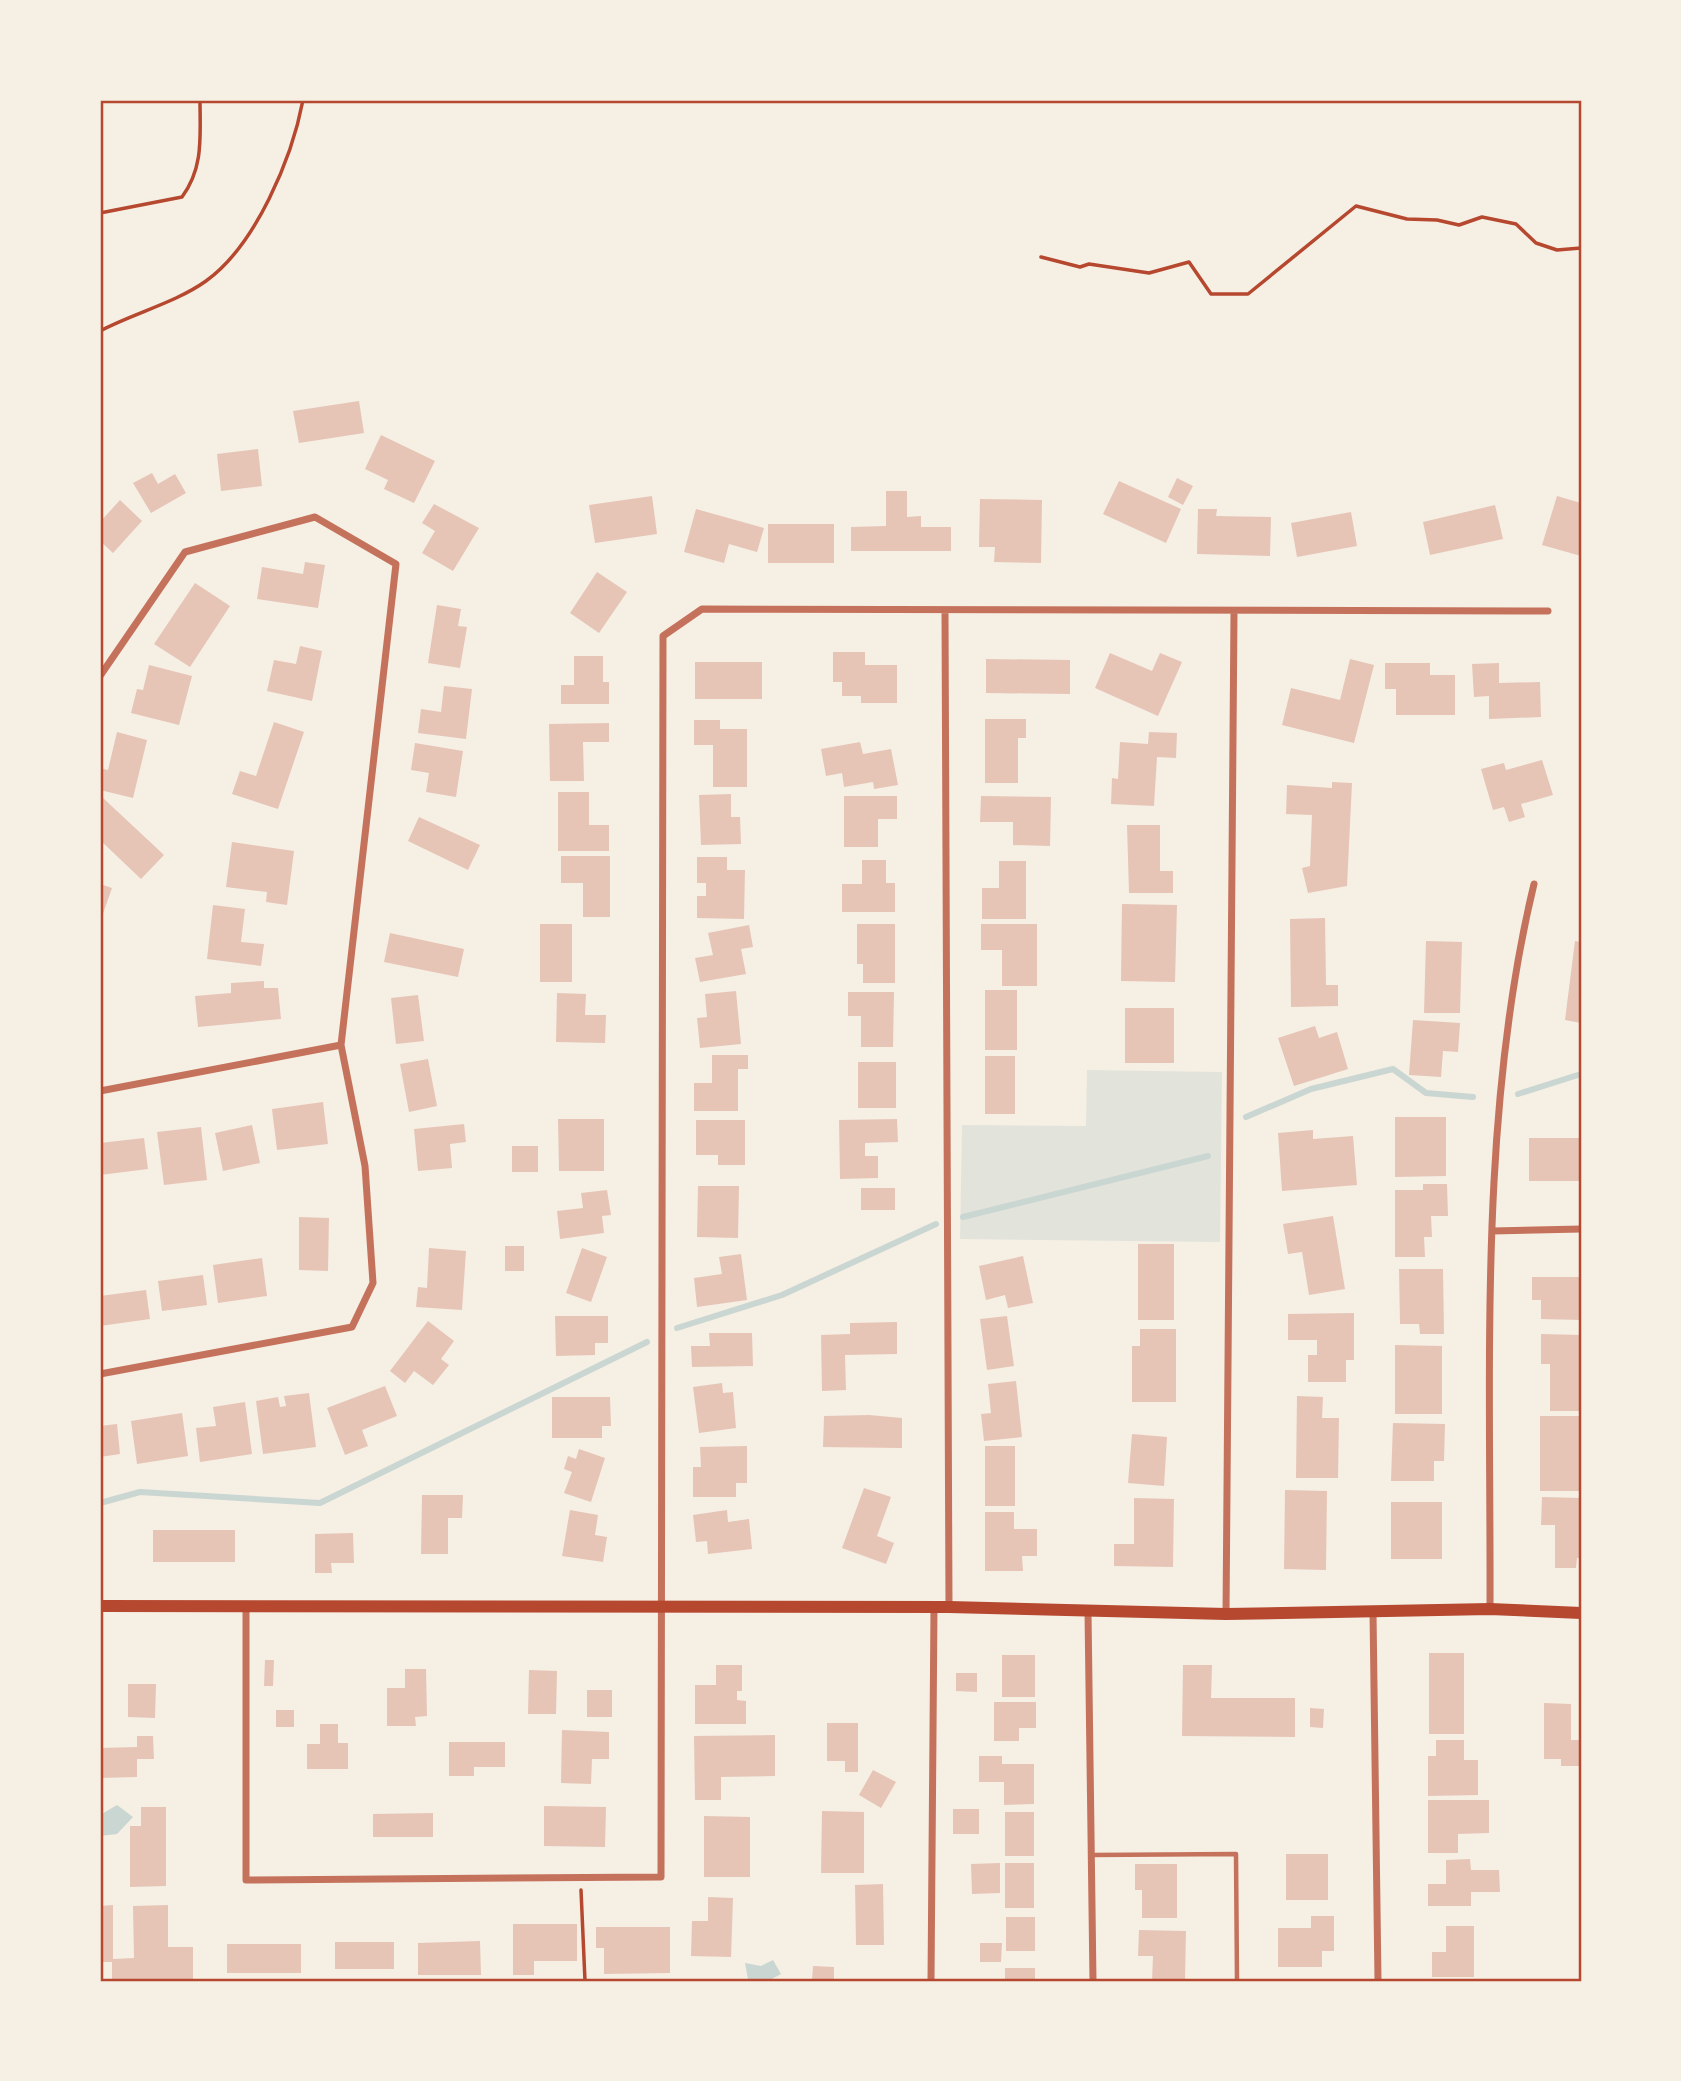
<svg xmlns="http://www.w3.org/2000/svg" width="1681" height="2081" viewBox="0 0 1681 2081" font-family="Commissioner,sans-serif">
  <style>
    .green { fill: #e2e4dc }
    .water { fill: #c9d6d2 }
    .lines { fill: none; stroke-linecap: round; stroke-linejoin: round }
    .stream { stroke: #c9d6d2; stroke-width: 6 }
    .building { fill: #e6c5b7 }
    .path { stroke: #b5482f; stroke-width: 3.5 }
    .service { stroke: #c5725c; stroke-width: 4.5 }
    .minor { stroke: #c5725c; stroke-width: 7 }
    .secondary { stroke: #b5482f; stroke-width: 12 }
    .neatline { fill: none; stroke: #b5482f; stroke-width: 2.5 }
  </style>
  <rect width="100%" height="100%" fill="#f6efe4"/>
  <!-- green -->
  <path class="green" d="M1087,1070L1222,1072L1220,1242L960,1239L962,1125L1086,1126Z"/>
  <!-- water -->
  <path class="water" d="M117,1805L133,1817L117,1834L100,1836V1815Z
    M773,1960L781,1974L768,1981L748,1979L745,1963L761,1966Z"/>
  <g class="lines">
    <!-- stream -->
    <path class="stream" d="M1518,1094L1581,1074
      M1246,1117L1311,1089L1393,1069L1426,1093L1473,1097
      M963,1217L1208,1156
      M677,1328L782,1295L936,1224
      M100,1503L140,1492L320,1503L647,1342"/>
  </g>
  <!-- building -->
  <path class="building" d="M359,401L364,433L299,443L293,411Z
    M381,435L435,461L414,503L384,489L388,480L365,469Z
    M258,449L262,486L221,491L217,454Z
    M152,473L158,484L175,474L186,493L151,513L133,483Z
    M1177,478L1193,486L1183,505L1168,497Z
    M1119,481L1181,509L1166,543L1103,514Z
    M886,491H907V517L921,516V527H951V551H851V527L886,526Z
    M652,496L657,534L595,543L589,505Z
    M1557,496L1581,503V556L1542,545Z
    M980,499L1042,500L1041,563L994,562L995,547H979Z
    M120,500L142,521L113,553L100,541V522Z
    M434,504L479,528L453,571L422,553L435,531L422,523Z
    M1495,505L1503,539L1430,555L1423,522Z
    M696,509L764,528L757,552L729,544L724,563L684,552Z
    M1198,509H1217L1216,516L1271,517L1270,556L1197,554Z
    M1351,512L1357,546L1297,557L1291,523Z
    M768,524H834V563H768Z
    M305,562L325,565L318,608L257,599L262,567L303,574Z
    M597,572L627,592L599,633L570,613Z
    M195,583L230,606L190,667L154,644Z
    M437,605L461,609L458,626L467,627L460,668L428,663Z
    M300,646L322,651L312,701L267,691L274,660L296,664Z
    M833,652H865V665H897V703H861V696H842V682H833Z
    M1110,653L1152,671L1160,653L1182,662L1158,716L1095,688Z
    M574,656H603V682H609V704H561V685H574Z
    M986,659L1070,660V694L986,693Z
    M1350,659L1374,665L1354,743L1282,725L1291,688L1340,700Z
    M695,662H762V699H695Z
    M1385,663H1430V675H1455V715H1396V689H1385Z
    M1499,663V683L1540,682L1541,717L1489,719V696L1474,697L1472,664Z
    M149,665L192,676L179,725L131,713L137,689L143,690Z
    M444,686L472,689L466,739L418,733L421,709L441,712Z
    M985,719H1026V738H1018V783H985Z
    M694,720H720V729H747V787H713V745H694Z
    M274,722L304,732L278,809L232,794L240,771L256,776Z
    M609,723V742H583L584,781H550L549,724Z
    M117,732L147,740L133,798L100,790V768L108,770Z
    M1149,732L1177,733L1176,758L1157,757L1154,806L1111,804L1112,778L1118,779L1120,742L1148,744Z
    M860,742L863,754L891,749L898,785L874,789L873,782L844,787L842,773L826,776L821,749Z
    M415,743L463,751L456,797L426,792L429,773L411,770Z
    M1542,760L1553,795L1521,804L1525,817L1509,822L1504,807L1493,810L1481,769L1504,763L1506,770Z
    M1332,782L1352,783L1347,886L1308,893L1302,868L1310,866L1312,815L1286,814L1287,785L1332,788Z
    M558,792H589V825H609V851H558Z
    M731,794V817H740L741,844L701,845L699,795Z
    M844,796H897V819H878V847H844Z
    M981,796L1051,797L1050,846L1013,845V822H980Z
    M102,797L164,855L141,879L100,840Z
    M419,817L480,845L468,870L408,841Z
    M1127,825H1160V871H1173V893H1129Z
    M232,842L294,851L287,905L266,902L267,892L226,887Z
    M561,856H610V917H583V883H561Z
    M697,857H727V870H745L744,919L697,918V896H706V883H697Z
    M862,860H886V883H895V912H842V884H862Z
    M999,861H1026V919H982V888H999Z
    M100,884L112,888L100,922Z
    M1122,904L1177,905L1175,982L1121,981Z
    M213,905L245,909L241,942L264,944L261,966L207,959Z
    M1325,918L1326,985H1338V1006L1291,1007L1290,919Z
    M540,924H572V982H540Z
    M857,924H895V983H863V964H857Z
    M981,924H1037V986H1002V950H981Z
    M749,925L753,947L741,949L746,974L700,982L695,958L713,955L708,933Z
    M390,933L464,949L458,977L384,962Z
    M1426,941L1462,942L1460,1013H1424Z
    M1575,941L1581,942V1023L1565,1020Z
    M264,981V988H278L281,1019L198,1027L195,996L231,993V983Z
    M985,990H1017V1050H985Z
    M736,991L741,1044L700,1048L697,1018L707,1017L705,994Z
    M848,992H894L893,1047H861V1016H848Z
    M557,993L586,994L585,1015H606L605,1043L556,1042Z
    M418,995L424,1041L396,1044L391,998Z
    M1125,1008H1174V1063H1125Z
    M1413,1020L1460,1023L1458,1052L1443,1051L1441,1077L1409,1075Z
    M1315,1026L1319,1038L1337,1032L1348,1069L1294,1086L1278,1038Z
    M712,1055H748V1069H738V1111H694V1083H712Z
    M985,1056H1015V1114H985Z
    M428,1059L437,1106L409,1112L400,1064Z
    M858,1062H896V1108H858Z
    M323,1102L328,1144L277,1150L272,1109Z
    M1395,1117H1446V1176L1395,1177Z
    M558,1119H604V1171H559Z
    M897,1119L898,1142L865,1143V1156H878V1178L840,1179L839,1120Z
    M696,1120H745V1165H718V1155H696Z
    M464,1124L466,1142L450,1144L452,1168L418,1171L414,1129Z
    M252,1125L260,1163L223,1171L215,1133Z
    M201,1127L207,1180L164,1185L157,1132Z
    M1313,1130V1139L1353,1136L1357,1185L1282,1191L1278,1133Z
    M144,1138L148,1169L100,1175V1143Z
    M1529,1138H1581V1181H1529Z
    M512,1146H538V1172H512Z
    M1423,1184H1447L1448,1216H1431L1432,1237H1424L1425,1257H1395V1190H1423Z
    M698,1186H739L738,1238L697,1237Z
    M861,1188H895V1210H861Z
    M607,1190L611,1215L602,1216L604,1233L560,1239L557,1211L583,1208L581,1193Z
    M1333,1216L1345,1289L1309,1295L1302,1252L1288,1254L1283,1224Z
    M299,1217L329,1218L328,1271L299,1270Z
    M1138,1244H1174V1320H1138Z
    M505,1246H524V1271H505Z
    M429,1248L466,1251L462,1310L416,1307L418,1287L427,1288Z
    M582,1248L607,1257L591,1302L566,1293Z
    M741,1254L747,1300L697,1307L694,1278L722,1274L719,1257Z
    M1023,1256L1033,1303L1008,1308L1005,1295L986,1300L979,1266Z
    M262,1258L267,1296L218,1303L213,1265Z
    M1399,1269H1443L1444,1334H1420L1419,1324H1400Z
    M203,1275L207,1305L162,1311L158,1281Z
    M1532,1277H1581V1320L1541,1319V1300H1532Z
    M146,1290L150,1319L100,1326V1296Z
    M1354,1313V1360H1346V1382H1308V1355H1317V1340H1288V1314Z
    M555,1316H608V1343H595V1355L556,1356Z
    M1007,1316L1014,1366L987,1370L980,1319Z
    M428,1321L454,1341L441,1359L449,1365L433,1385L414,1371L405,1383L390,1371Z
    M897,1322V1354L845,1355L846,1390L822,1391L821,1335L850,1334V1323Z
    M1140,1329H1176V1402H1132V1346H1140Z
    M709,1333H752L753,1366L692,1367L691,1346H710Z
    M1541,1334L1581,1335V1411H1550V1364H1541Z
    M1395,1345L1442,1346V1414H1395Z
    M1016,1381L1022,1437L984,1441L981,1414L991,1413L988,1384Z
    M722,1383L723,1393L733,1392L736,1428L699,1433L693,1387Z
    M385,1386L397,1416L362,1430L368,1446L345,1455L327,1408Z
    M309,1393L316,1447L263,1454L256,1401L278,1397L280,1407L286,1406L284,1396Z
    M1297,1396L1323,1397L1322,1418H1339L1338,1478H1296Z
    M552,1397H610L611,1426H602V1438H552Z
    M245,1402L252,1454L200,1462L196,1428L216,1426L213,1407Z
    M182,1413L188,1456L137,1464L131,1421Z
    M869,1415L902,1418V1448L823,1447L824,1416Z
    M1540,1416H1580V1491H1540Z
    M1393,1423L1445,1424L1444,1461H1434V1481H1391Z
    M117,1424L120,1454L100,1457V1426Z
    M1132,1434L1167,1437L1164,1486L1128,1483Z
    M747,1446V1483H736V1497H693V1467H701L700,1447Z
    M985,1446H1015V1506H985Z
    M579,1449L605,1458L591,1502L564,1493L572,1472L564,1469L568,1456L576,1459Z
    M864,1488L891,1497L877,1536L894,1543L886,1564L842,1548Z
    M1285,1490L1327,1491L1326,1570L1284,1569Z
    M422,1495H463L462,1518H448V1554H421Z
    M1542,1497L1581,1498V1558H1577L1576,1568H1555V1525H1541Z
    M1134,1498L1174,1499L1173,1567L1114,1566V1544H1134Z
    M1391,1502H1442V1559H1391Z
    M570,1510L598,1515L595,1535L607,1537L603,1562L562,1556Z
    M727,1510L728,1522L749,1519L752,1549L708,1554L707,1541L696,1542L693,1515Z
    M985,1512H1014V1529H1037V1556H1022L1023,1571H985Z
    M153,1530H235V1562H153Z
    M353,1533L354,1563H331L332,1573H315V1534Z
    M1429,1653H1464V1734H1429Z
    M1002,1655H1035V1697H1002Z
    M265,1660H274L273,1686H264Z
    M716,1665H742V1691H737V1700L746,1701V1724H695V1685H716Z
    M1183,1665H1212L1211,1698H1295V1737L1182,1736Z
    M405,1669H426L427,1716L415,1717L416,1726H387V1688H405Z
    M529,1670L557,1671L556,1714H528Z
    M956,1673H977V1692L956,1691Z
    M128,1684H156L155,1718L128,1717Z
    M587,1690H612V1717H587Z
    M994,1702H1036V1728H1019V1741H994Z
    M1544,1703L1571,1704V1740H1581V1766H1561V1759H1544Z
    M1310,1708L1324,1709L1323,1728L1310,1727Z
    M276,1710H294V1727H276Z
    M827,1723H858V1772H845V1761H827Z
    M320,1724H338V1743H348V1769H307V1744H320Z
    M562,1730L609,1732V1759H592L591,1784L561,1783Z
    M775,1735V1776L721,1777V1800H695L694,1736Z
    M137,1736H153L154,1759H137V1777L100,1778V1748L137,1747Z
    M1436,1740H1464V1760H1478V1795L1428,1796V1756H1436Z
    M449,1742H505V1767H474V1776H449Z
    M979,1756H1002V1764H1034V1804L1004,1805V1782H979Z
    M873,1770L896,1782L881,1808L859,1795Z
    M1428,1800H1489V1833L1458,1834V1853H1428Z
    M544,1806L606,1807L605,1847L544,1846Z
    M141,1807H166V1886L130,1887V1826H141Z
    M953,1809H979V1834H953Z
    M822,1811L864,1812V1873H821Z
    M1005,1812H1034V1856H1005Z
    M433,1813V1837H373V1814Z
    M704,1816L750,1817V1877H704Z
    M1286,1854H1328V1900H1286Z
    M1470,1859L1471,1870H1499L1500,1892H1471V1906H1428V1884H1446V1860Z
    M1000,1863V1893L972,1894L971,1864Z
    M1005,1863H1034V1908H1005Z
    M1135,1864H1177V1918H1142V1890H1135Z
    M883,1884L884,1945H856L855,1885Z
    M708,1897L733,1898L731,1957L691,1956L692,1921H708Z
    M113,1905V1959L134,1958L133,1906L168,1905V1947H193V1981H112V1962H100V1906Z
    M1311,1916H1334V1951H1322V1967H1278V1928H1311Z
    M1006,1917H1035V1951H1006Z
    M513,1924H577V1961H534V1975H513Z
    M1446,1926H1474V1977H1432V1952H1446Z
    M596,1927H670V1973L604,1974V1948H596Z
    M1139,1930L1186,1931L1185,1981H1152L1153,1956H1138Z
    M480,1941L481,1975H418V1943Z
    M335,1942H394V1969H335Z
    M980,1943H1002L1001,1962H980Z
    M227,1944H301V1973H227Z
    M813,1966L834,1967V1981H812Z
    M1005,1968H1035V1981H1005Z"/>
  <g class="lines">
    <!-- path -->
    <path class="path" d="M100,213L182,197C204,167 200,136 200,100
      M1041,257L1080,267L1089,264L1149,273L1189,262L1211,294H1248L1356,206L1407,219L1437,220L1459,225L1482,217L1516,224L1536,243L1557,250L1581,248
      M100,331C134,313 175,303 206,281C256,245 292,158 303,100
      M581,1890L585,1981"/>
    <!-- service -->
    <path class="service" d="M1092,1855L1236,1854L1237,1981"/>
    <!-- minor -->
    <path class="minor" d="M945,612L949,1607
      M100,676L185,552L315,517L396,564L341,1045L365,1166L373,1283L352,1327L100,1374
      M100,1091L341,1045
      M1492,1231L1581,1229
      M246,1607V1880L661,1877L663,636L702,609L1548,611
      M1490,1609C1491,1372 1478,1115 1534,884
      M1088,1612L1093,1981
      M1373,1612L1378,1981
      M1226,1614L1234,612
      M931,1981L934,1607"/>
    <!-- secondary -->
    <path class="secondary" d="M100,1606L949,1607L1226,1614L1490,1609L1581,1613"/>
  </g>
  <!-- border -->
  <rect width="1681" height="2081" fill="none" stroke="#f6efe4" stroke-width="203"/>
  <rect x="102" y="102" width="1478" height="1878" class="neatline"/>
</svg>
